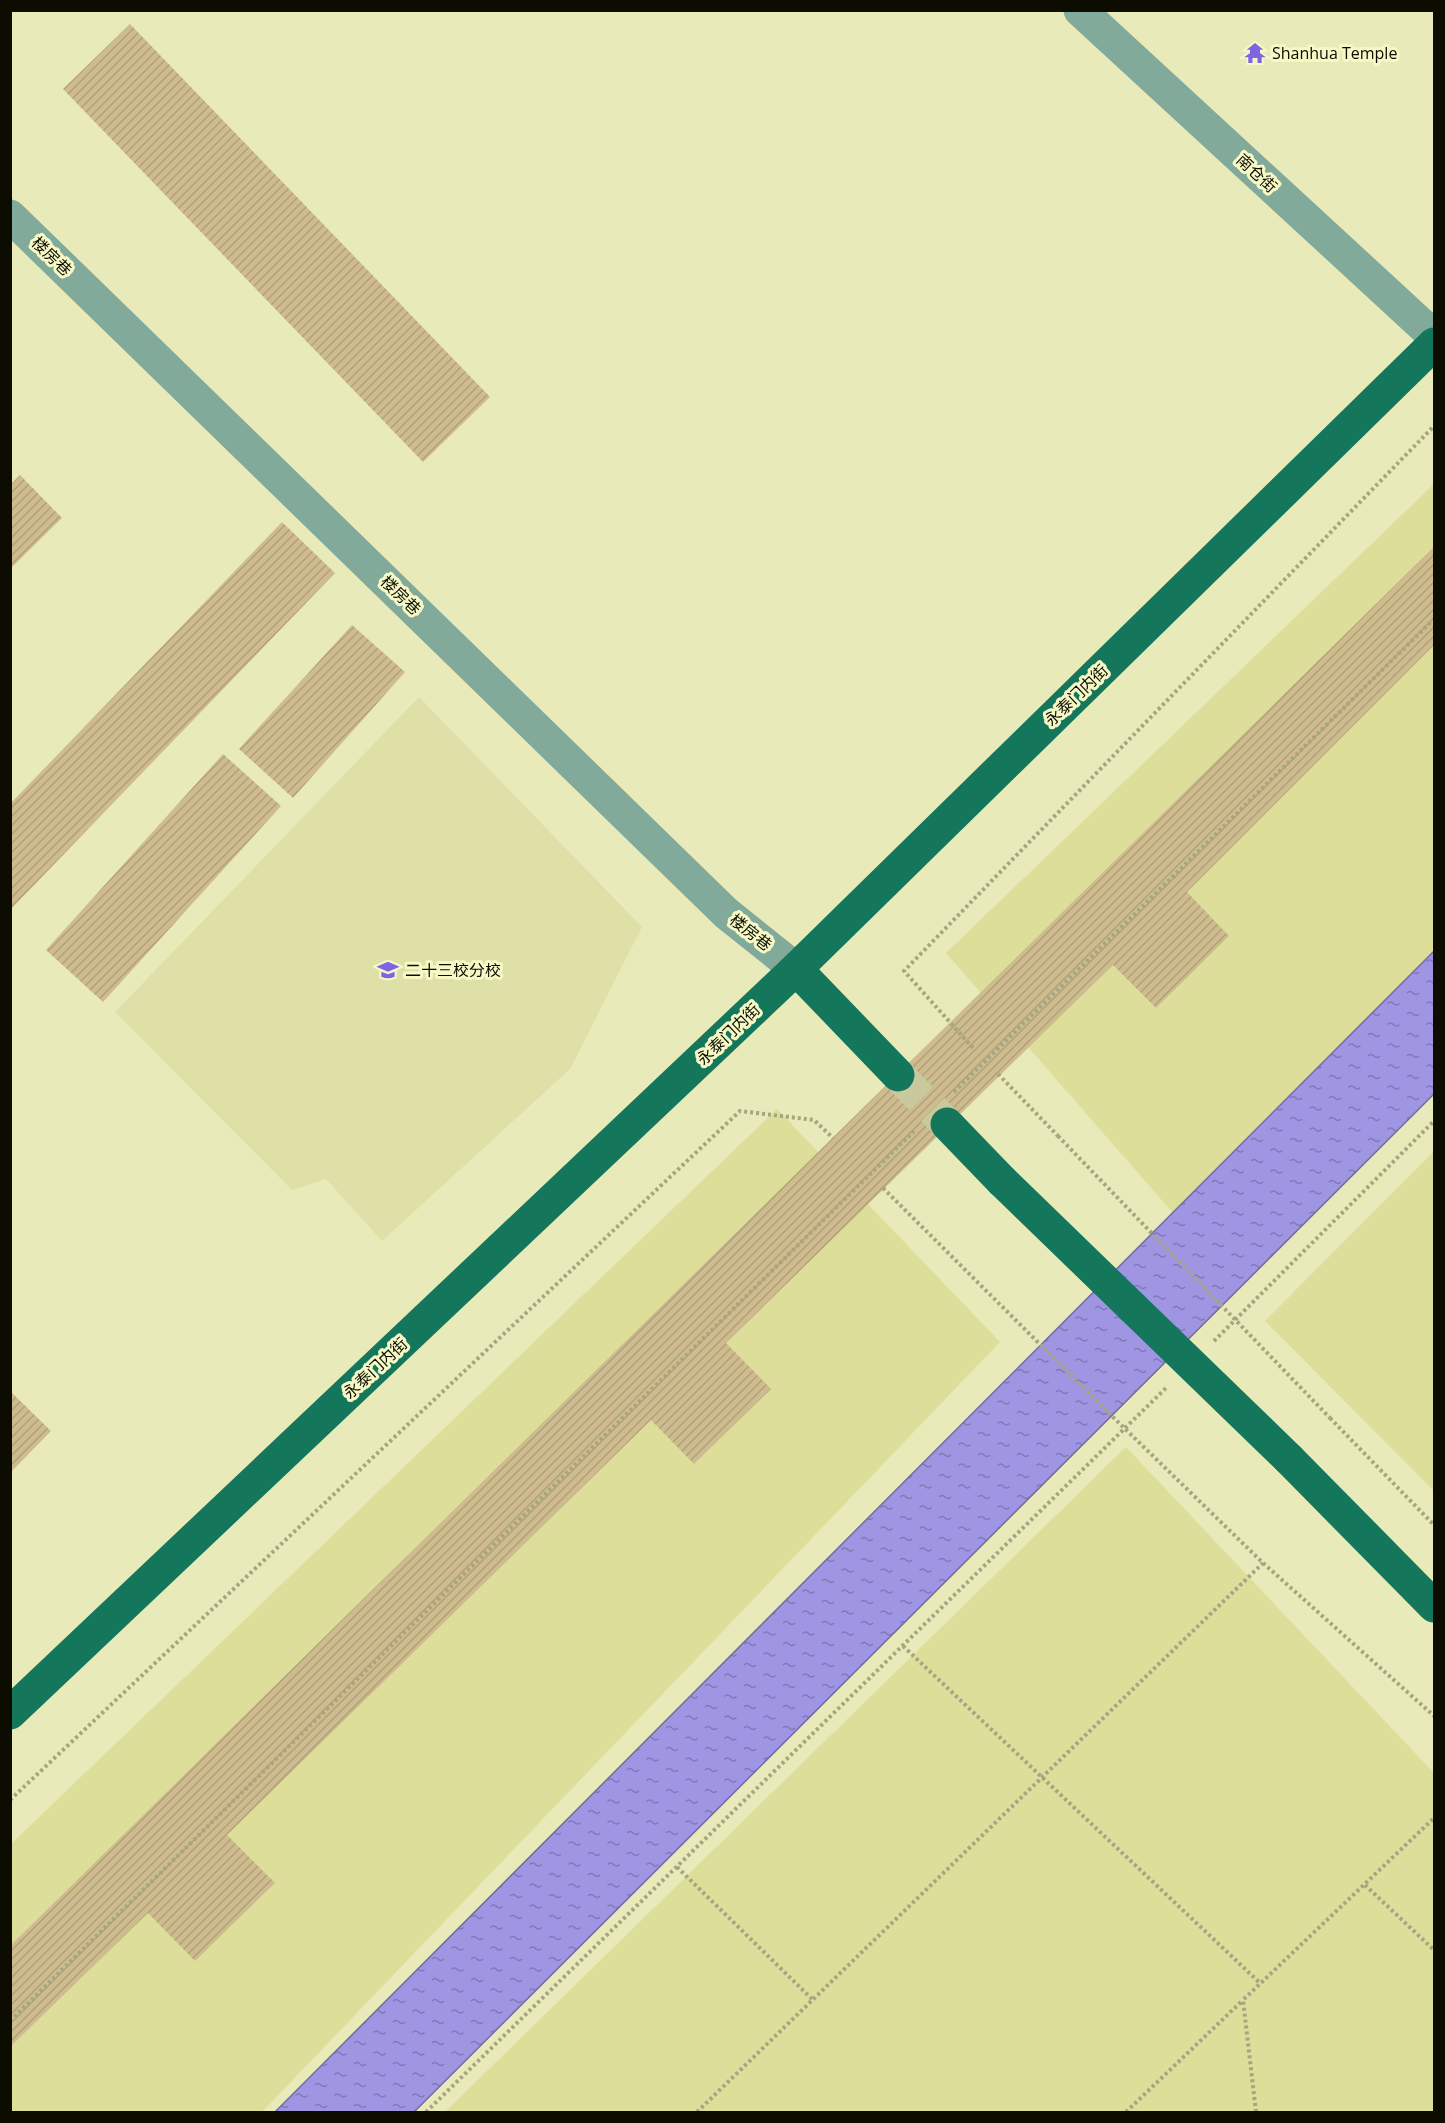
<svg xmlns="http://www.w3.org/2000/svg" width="1445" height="2123" viewBox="0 0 1445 2123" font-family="'Open Sans','Noto Sans SC',sans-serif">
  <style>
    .built { fill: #dfe0a7 }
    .park { fill: #dcde99 }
    .water { fill: url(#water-ripples); stroke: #736c9f; stroke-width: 1.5 }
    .building { fill: url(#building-hatch) }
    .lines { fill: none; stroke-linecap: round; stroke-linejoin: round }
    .major-tunnel { stroke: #c8c99d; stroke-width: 33; stroke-dasharray: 33 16; stroke-linecap: butt }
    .path { stroke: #a5a680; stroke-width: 4; stroke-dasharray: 3 3; stroke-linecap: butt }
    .minor { stroke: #81aa9a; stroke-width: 33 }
    .major { stroke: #14765b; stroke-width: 33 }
    .path-bridge { stroke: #a5a680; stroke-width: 4; stroke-dasharray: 3 3; stroke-linecap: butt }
    .major-bridge { stroke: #14765b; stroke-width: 33 }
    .labels { text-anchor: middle; stroke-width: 6; stroke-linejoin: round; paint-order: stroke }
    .poi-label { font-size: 16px; fill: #0c0c00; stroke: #f6f8c6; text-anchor: start }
    .street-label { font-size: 16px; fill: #0c0c00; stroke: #f6f8c6 }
  </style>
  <defs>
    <pattern id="water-ripples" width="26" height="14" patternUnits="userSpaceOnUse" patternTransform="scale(1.5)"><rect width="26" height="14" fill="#9f95e3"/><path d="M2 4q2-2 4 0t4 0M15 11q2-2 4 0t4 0" fill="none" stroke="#8078b6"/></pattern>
    <pattern id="building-hatch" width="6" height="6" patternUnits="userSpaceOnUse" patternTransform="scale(1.5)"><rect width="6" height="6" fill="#cfbc8e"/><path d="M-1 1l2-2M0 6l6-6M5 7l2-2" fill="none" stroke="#b1a079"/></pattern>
  </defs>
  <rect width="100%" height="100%" fill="#e9eab9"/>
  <!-- built -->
  <path class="built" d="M419,697L642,927L570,1069L382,1241L326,1179L292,1190L115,1012Z"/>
  <!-- park -->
  <path class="park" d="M1434,484V951L1173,1213L946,953Z
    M777,1109L1000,1342L262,2112H11V1844Z
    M1434,1151V1491L1265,1321Z
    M1126,1447L1434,1773V2112H445Z"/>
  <!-- water -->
  <path class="water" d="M1434,951V1094L414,2112H275Z"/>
  <!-- building -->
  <path class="building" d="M130,24L490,397L423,462L63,89Z
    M20,475L62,518L10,569V485Z
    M282,522L335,573L10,910V804Z
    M1434,547V645L1187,892L1229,936L1156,1008L1113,965L726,1343L771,1389L694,1464L651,1420L227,1835L275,1883L195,1961L148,1913L10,2047V1946Z
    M352,625L405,672L293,798L239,749Z
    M223,754L281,806L103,1002L46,950Z
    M10,1391L51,1431L10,1473Z"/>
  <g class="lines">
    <!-- major-tunnel -->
    <path class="major-tunnel" d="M898,1075L947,1124"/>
    <!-- path -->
    <path class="path" d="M973,1048L904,971L1434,426
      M998,1074L1058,1136
      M954,1092L1434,619
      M883,1188L1116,1420L1263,1563L1434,1716
      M1214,1341L1434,1121
      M1330,1418L1434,1525
      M903,1646L1260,1983
      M10,1800L740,1111L814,1120L833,1138
      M677,1867L813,2000
      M1365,1885L1434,1950
      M10,2021L914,1131
      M426,2112L1166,1388
      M697,2112L1263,1563
      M1126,2112L1243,2000
      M1256,2112L1243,2000L1434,1818"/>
    <!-- minor -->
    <path class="minor" d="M1080,10L1434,336
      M10,216L726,913L796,969"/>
    <!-- major -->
    <path class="major" d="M796,969L898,1075
      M947,1124L1002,1181
      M1289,1459L1434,1606
      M10,1713L796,969L1434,344"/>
    <!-- path-bridge -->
    <path class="path-bridge" d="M1058,1136L1330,1418"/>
    <!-- major-bridge -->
    <path class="major-bridge" d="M1002,1181L1289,1459"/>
  </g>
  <!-- icons -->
  <defs>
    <symbol id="temple-bare" viewBox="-9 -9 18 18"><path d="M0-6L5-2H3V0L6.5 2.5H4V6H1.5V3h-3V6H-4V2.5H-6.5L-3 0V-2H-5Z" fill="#7e65e1" stroke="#f6f8c6" stroke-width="2.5" paint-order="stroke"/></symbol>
    <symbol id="school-bare" viewBox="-9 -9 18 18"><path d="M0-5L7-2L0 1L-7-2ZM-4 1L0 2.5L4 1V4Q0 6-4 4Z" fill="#7e65e1" stroke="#f6f8c6" stroke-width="2.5" paint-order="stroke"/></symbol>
  </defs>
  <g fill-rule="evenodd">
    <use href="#temple-bare" x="1240" y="38" width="30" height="30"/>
    <use href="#school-bare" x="373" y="955" width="30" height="30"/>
  </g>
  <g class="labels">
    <!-- poi labels -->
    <g class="poi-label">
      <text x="1272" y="59">Shanhua Temple</text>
      <text x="405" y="976">二十三校分校</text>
    </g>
    <!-- street labels -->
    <g class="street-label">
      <text transform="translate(1257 173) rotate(43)" y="6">南仓街</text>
      <text transform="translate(52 256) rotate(44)" y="6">楼房巷</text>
      <text transform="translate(401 595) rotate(44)" y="6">楼房巷</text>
      <text transform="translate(1076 695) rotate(-44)" y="6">永泰门内街</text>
      <text transform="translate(751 932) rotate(38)" y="6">楼房巷</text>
      <text transform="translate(728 1034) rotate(-44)" y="6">永泰门内街</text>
      <text transform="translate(375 1368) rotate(-43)" y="6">永泰门内街</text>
    </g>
  </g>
  <!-- border -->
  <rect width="1445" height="2123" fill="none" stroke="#0c0c00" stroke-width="24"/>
</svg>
